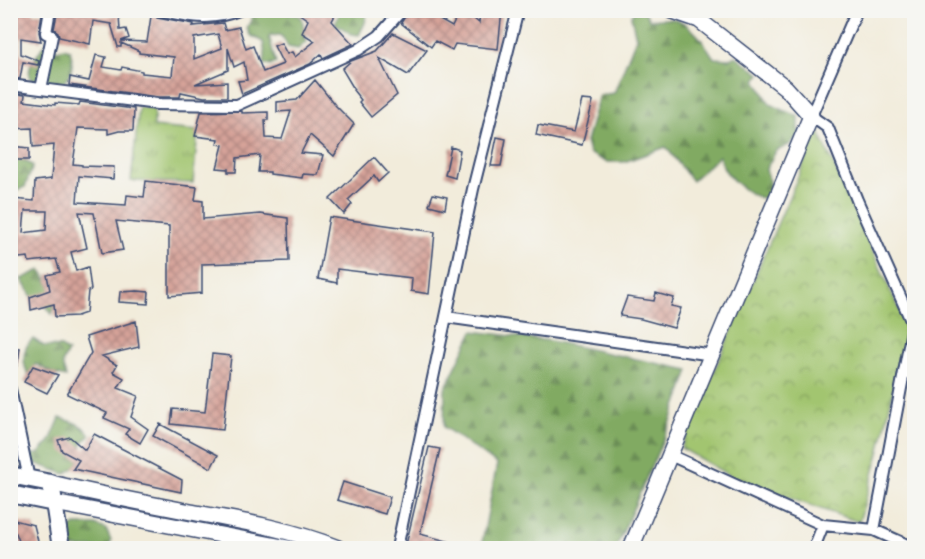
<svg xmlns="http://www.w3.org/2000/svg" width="925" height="559" viewBox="0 0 925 559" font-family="'Old Standard TT',serif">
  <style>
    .grass { fill: url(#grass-tufts); stroke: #5e7a66; stroke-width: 1.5 }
    .forest { fill: url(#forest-firs); stroke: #4e6c60; stroke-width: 1.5 }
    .park { fill: url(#park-crowns); stroke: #5e7a66; stroke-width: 1.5 }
    .building { fill: url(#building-cross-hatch); fill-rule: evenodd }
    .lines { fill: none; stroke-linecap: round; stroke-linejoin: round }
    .street-casing { stroke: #3b4b71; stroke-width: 14 }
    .secondary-casing { stroke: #3b4b71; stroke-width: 18 }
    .primary-casing { stroke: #3b4b71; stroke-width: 20 }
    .street { stroke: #fff; stroke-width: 10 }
    .secondary { stroke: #fff; stroke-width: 15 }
    .primary { stroke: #fff; stroke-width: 16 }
  </style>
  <defs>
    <pattern id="grass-tufts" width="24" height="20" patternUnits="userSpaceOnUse" patternTransform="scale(1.5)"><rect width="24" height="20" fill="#a2c56f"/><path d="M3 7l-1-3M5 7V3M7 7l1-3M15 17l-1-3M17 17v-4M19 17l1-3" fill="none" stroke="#83a05e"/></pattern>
    <pattern id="forest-firs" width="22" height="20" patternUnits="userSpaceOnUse" patternTransform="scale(1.5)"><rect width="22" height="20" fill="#81aa62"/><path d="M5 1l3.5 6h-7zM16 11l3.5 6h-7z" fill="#698b54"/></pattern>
    <pattern id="park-crowns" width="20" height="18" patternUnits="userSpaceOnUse" patternTransform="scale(1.5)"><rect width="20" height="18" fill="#a2c56f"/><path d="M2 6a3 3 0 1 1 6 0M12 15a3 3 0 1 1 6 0" fill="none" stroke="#83a05e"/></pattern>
    <pattern id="building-cross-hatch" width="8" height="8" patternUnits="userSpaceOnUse" patternTransform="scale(1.5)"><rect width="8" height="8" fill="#d6a399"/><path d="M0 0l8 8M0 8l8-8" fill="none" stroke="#ad8580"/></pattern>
  </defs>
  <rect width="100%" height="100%" fill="#f6f6f2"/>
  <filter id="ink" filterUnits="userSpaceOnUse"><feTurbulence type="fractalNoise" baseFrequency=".0167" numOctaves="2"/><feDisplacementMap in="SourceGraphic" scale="12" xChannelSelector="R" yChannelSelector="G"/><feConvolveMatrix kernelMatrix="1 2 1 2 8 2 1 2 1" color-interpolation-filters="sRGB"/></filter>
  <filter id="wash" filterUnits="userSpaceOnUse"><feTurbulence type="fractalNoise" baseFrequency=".008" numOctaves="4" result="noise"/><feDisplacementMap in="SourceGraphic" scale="24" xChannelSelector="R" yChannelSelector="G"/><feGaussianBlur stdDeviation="1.35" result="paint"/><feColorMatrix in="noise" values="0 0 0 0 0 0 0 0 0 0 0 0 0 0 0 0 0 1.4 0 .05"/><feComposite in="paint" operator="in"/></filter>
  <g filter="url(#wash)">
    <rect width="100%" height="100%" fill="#f2ecdb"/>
    <!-- grass -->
    <path class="grass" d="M139,107L154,109V127L198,131L193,183L131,181Z"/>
    <!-- forest -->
    <path class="forest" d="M341,10L371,11L367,13L365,23L359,35L351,34L335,23Z
      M281,11L298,15L302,18L306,42L298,49L288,47L283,38L280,35L269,36L276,63L270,66L264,64L265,55L263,42L250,35L247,28L253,16Z
      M635,11H644L649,19C657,20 665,18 673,19C690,21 706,45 714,58L729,59L736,56L760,74L756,80L770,104L799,117V135L789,145L776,151L766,169L771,190L765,198C753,199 732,181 725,170C722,166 721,161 719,156L692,181L666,147L624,162H606L589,153L586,142L599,95L614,93L636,38L631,16Z
      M49,45L57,50L64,48L70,50C75,66 71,77 59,87L31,79L29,76L30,66L43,46Z
      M10,157L26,161L33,166L25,187L17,190L11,188Z
      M41,270C49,282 59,300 52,314L41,300L32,297L21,279Z
      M473,331L551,341L689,370L670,424L616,548H481L497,464L444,427L445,389Z
      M33,339L44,346L61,347L68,352C60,366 62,362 66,377L54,374L36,364L28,374C22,363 22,347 33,339Z
      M60,418C71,421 85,425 90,436L82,443L78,465L65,474L29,461L32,454H38L50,441Z
      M75,525H95L106,529L111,541L109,548H61L65,532Z"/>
    <!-- park -->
    <path class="park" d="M818,130L907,327L880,450L859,522L739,481L681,448Z"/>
    <g id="blocks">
      <!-- building -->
      <path class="building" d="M10,10H34L33,13H42L39,32L41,41L21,38V54L39,61L38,65L23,62L20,79L10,78V62L12,63L16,48L10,47Z
        M60,10H99V17L119,15L120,30L126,29L129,38L121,41L147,42L152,10L157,17L194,24L193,26L223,23L225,30L239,27L246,49L253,46L263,72L283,64L274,46L281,43L287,54L292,52L295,57L315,41L302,33L308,20L294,10H338L332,21L353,44L323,58L321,54L310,64L242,94L238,81L247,80L244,62L234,67L228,48V70L195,84L227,82V97H204L181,92L180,97H158L69,85L70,77L89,81L96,55L106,57L103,67L121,70L122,67L142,71V73L172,76L174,57L139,53V51L121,43V47H118L111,24L93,21L90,44L59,37L58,32L54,29L57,14ZM218,34L222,48L194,59V38Z
        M409,10H422L452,27L460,10H463L479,23L480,10H502L498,49L455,44L452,50L435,41L431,47L401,23Z
        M393,33L427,50L408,75L379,58L397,95L371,117L359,102L361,100L353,90L354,89L342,69L351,61L377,51Z
        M315,80L335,105L354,124L334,156L310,135L301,153L323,155L318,175L303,174L302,178L270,174V172H258L260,155L237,158L236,172H228V169L217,168L223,145L217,144L218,139L195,136L201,112L242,111V113L268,112V120H265L266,138L282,139L291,111L277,112V102L297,100Z
        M10,93L25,95L24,101L55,105V103L79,105L80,102L134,109L133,131H119L108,134V129L78,128L73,164L82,165V166L114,167L113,179L79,176L77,202L126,205L127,195L144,197L146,181L197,187L195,200L203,201V219L260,214L288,218L289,261L202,264V293L169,296V226L116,221L123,250L102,253L94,213L79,212L87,248L71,252L76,271L88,267L91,290L88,291L86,313L77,316L55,317L54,304L31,310L30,297L50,290L47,275L60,272L56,259L29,262L28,257L10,259L13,199L34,201L35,181L51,179L54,145L33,147L32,128L10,129L14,99L10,98ZM25,211H47L46,230L23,233Z
        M582,100L593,101L582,145L536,135L538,125L574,132Z
        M497,137L506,139L501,166H491Z
        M10,146L29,148V160H10Z
        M451,147L460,150L455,178L445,175Z
        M374,157L388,173L378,182L374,176L348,200L352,204L344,214L330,199Z
        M433,194L447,197L445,209L429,205Z
        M329,217L435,232L429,294L411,291L412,278L337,269V283L318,279Z
        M137,291L149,292L148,304L119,302L120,292Z
        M656,293L674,298L671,306L681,308L674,328L641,319L620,316L627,297L654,301Z
        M136,321L139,347L102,356L117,365L113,372L124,378L118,388L138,396L131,417L148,429L140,443L125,434L129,429L104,418L107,413L67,394L91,353L86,337Z
        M10,347L20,348L18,362L11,380Z
        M212,354L231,356L223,430L171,424L173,409L205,412Z
        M33,366L58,375L47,393L24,382Z
        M160,424L218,455L211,468L153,436Z
        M94,434L182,480L181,492L73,469L79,460L62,451L58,440L70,437L85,450Z
        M429,447L440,449L420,534L466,546L465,549H405Z
        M343,482L390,497L385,514L337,500Z
        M10,519L34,525L40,549H22L16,533L10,531Z"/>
    </g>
  </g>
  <g filter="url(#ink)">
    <use href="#blocks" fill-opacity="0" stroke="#3b4b71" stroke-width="1.5"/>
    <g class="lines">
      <defs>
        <path id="street" d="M159,10C189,16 210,22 239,10
          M10,85L157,104L237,105L358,50L379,36L402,10
          M41,89L52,36L46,33L50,10
          M446,317L706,354
          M10,389L29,479
          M670,455L823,525L874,530L913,325L857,200L828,128L811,116L857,10
          M874,530L914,548
          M397,548L473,189L518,10
          M814,548L823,525"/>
        <path id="secondary" d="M51,483C97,494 144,503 191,512C241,521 290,529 338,548
          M54,503L288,548
          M631,548L811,116L786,88L699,20L670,10"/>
        <path id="primary" d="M10,475L51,483L61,548
          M10,494L54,503"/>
      </defs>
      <!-- street casing -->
      <use href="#street" class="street-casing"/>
      <!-- secondary casing -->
      <use href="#secondary" class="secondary-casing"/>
      <!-- primary casing -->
      <use href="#primary" class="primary-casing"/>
      <!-- street -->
      <use href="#street" class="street"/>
      <!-- secondary -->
      <use href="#secondary" class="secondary"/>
      <!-- primary -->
      <use href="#primary" class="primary"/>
    </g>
  </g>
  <!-- margin -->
  <rect width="925" height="559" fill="none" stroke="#f6f6f2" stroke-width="36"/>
</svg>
